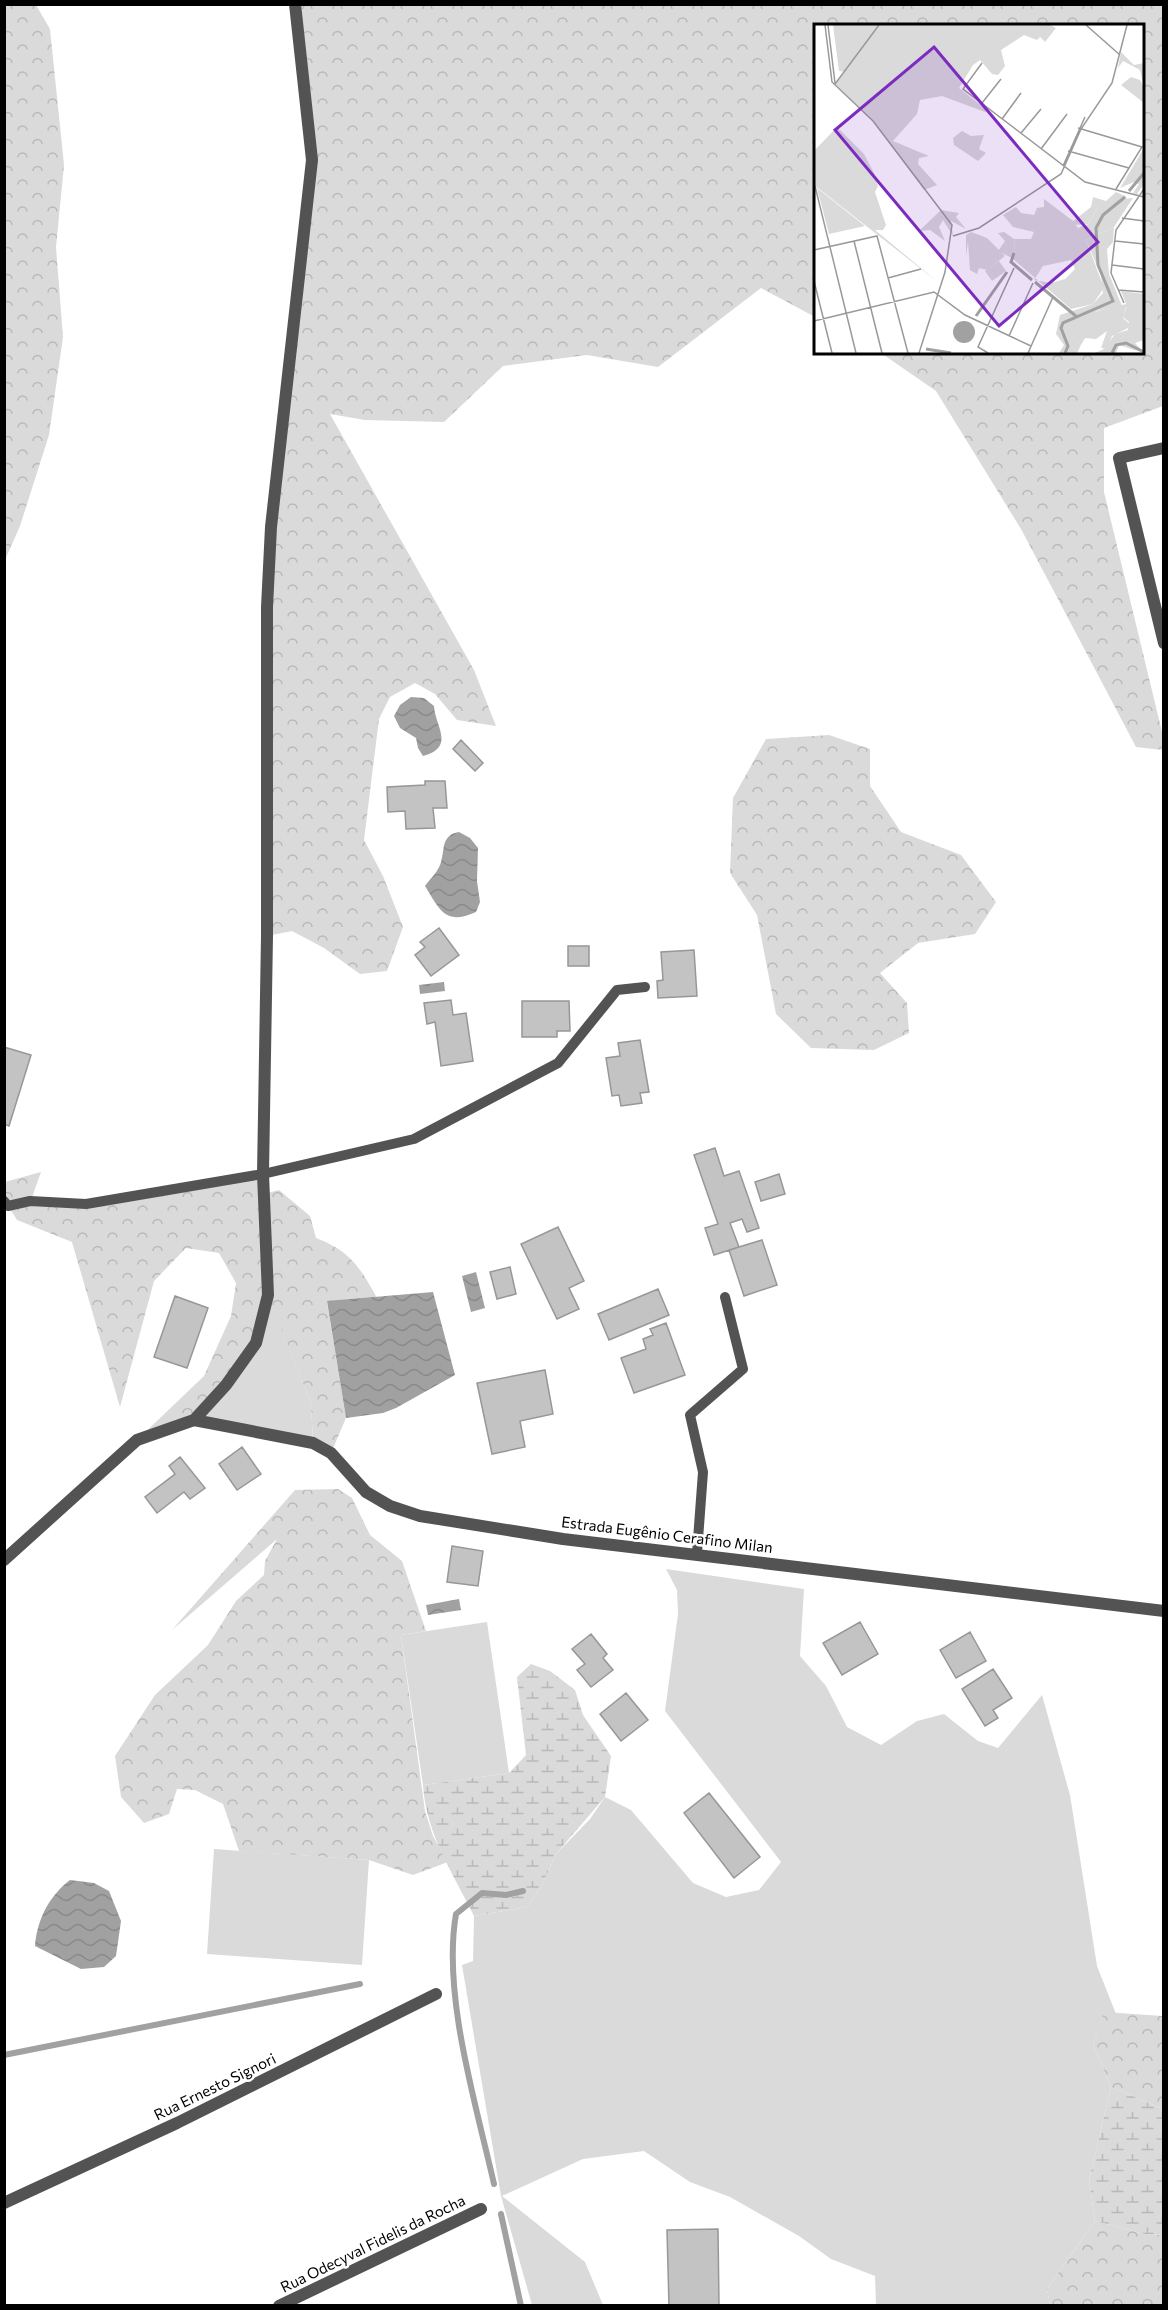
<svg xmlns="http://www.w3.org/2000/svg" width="1168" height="2310" viewBox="0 0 1168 2310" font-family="Commissioner,sans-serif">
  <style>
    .green { fill: #dadada }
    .forest { fill: url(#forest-crowns) }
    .wetland { fill: url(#wetland-marsh) }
    .water { fill: url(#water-waves) }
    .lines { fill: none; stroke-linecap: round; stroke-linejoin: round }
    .stream { stroke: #a1a1a1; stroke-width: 6 }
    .building { fill: #c3c3c3; stroke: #979797; stroke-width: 1.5 }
    .service { stroke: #535353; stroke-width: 10 }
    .minor { stroke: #535353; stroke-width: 12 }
    .labels { text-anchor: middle; stroke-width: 5; stroke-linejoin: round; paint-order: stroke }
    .street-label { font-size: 15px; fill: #000; stroke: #fff }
    .inset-river { fill: none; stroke: #a1a1a1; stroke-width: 3 }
    .inset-road { fill: none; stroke: #999; stroke-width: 1.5 }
    .view { fill: #7b2cbf; fill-opacity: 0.15; stroke: #7b2cbf; stroke-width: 3 }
    .inset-edge { fill: none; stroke: #000; stroke-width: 3 }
  </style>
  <defs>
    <pattern id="forest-crowns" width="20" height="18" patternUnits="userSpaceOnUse" patternTransform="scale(1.5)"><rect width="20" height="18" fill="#dadada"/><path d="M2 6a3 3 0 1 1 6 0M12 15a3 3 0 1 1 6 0" fill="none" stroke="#b9b9b9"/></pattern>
    <pattern id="wetland-marsh" width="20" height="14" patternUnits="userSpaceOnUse" patternTransform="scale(1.5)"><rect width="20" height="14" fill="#dadada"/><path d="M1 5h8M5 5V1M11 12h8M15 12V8" fill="none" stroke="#b9b9b9"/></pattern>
    <pattern id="water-waves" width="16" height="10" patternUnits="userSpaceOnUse" patternTransform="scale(1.5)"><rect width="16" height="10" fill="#a1a1a1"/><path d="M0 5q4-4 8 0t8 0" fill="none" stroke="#898989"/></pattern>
  </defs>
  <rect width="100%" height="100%" fill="#fff"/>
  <!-- green -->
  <path class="green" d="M268,1295L311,1403L313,1443L194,1420Z
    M666,1569L804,1589L800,1656L826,1686L847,1727L881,1745L917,1721L944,1714L978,1741L998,1748L1042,1695L1070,1795L1097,1966L1116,2014L1104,2013L1093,2045L1111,2087L1089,2180L1095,2221L1047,2289L1050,2305H876L875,2276L831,2259L799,2236L730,2197L690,2182L644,2151L583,2159L502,2196L585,2262L603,2305H532L501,2196L462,1965L473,1961L474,1916L527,1907L542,1885L556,1854L590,1819L605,1797L631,1810L693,1883L726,1897L759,1890L781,1862L665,1711L678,1614L677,1590Z
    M487,1622L509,1773L423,1785L401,1635Z
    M214,1849L369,1860L362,1965L207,1954Z"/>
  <!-- forest -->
  <path class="forest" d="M5,4L36,5L50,29L64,165L56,247L63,337L49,435L20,526L5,560Z
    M295,5H1163V406L1104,428V492L1163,736V750L1136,747L1021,529L936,391L881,353L1142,352V26H816L815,317L761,288L658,367L587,355L503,366L444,422L365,420L330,414L474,670L496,726L457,720L435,694L415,683L390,697L379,719L364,840L383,876L403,927L387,971L360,974L324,948L292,931L267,936V607L312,160Z
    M829,735L870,749V786L901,832L961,855L996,902L975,934L918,943L880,973L907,1003L909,1033L874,1050L811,1048L776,1014L757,915L730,873L733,798L766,739Z
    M41,1172L31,1200L86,1204L263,1174L264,1194L279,1190L310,1216L316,1238C350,1251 360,1267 377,1298L327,1302L346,1418L331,1453L313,1443L311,1403L268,1296L256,1343L194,1420L137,1440L204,1376L231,1316L236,1283L219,1253L186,1248L154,1281L120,1407L72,1242L17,1220L5,1201V1182Z
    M338,1489L352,1498L370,1535L402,1561L426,1631L401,1635L425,1811L433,1836L448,1862L413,1875L369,1860L239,1851L223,1804L195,1790L177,1789L169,1814L144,1823L121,1797L115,1756L155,1695L208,1645L236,1601L264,1575L265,1561L277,1539L172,1630L295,1490Z
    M1104,2012L1163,2016V2109L1111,2087L1093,2045Z
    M1095,2221L1145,2234L1163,2235V2305H1050L1047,2289Z"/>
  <!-- wetland -->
  <path class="wetland" d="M531,1664L550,1671L575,1690L583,1715L611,1756L605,1797L556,1854L542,1885L527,1907L474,1916C453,1873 426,1834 423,1785L509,1773L526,1755L517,1677Z
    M1111,2087L1163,2109V2235L1145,2234L1095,2221L1089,2180Z"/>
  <!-- water -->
  <path class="water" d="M411,697L424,698L434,706C435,726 456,747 423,756L418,748L416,738L400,728L394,716L400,705Z
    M459,832L470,838L478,848L477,881L480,902L476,912C445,926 440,910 425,886C430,879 439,871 441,862C445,849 441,835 459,832Z
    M444,982L445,991L420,994L419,985Z
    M476,1272L485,1308L471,1312L462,1276Z
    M433,1292L455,1375L396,1408L383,1413L346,1418L327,1301Z
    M459,1599L461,1610L428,1615L426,1605Z
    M70,1880L94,1883L109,1891L121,1921L116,1956L104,1967L81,1969L35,1946C37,1920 49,1896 70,1880Z"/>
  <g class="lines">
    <!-- stream -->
    <path class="stream" d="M4,2055L360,1984
      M494,2184C476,2104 442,1994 456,1914L482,1893L506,1895L523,1891
      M501,2214L521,2306"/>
  </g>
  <!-- building -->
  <path class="building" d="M461,740L483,763L475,771L453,749Z
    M425,781H445L447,808H433L435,828L406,829L405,811L388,812L387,787L425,785Z
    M439,928L459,955L431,976L415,955L425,947L420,942Z
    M568,946H589V966H568Z
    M694,950L697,996L658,998L657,981L663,980L661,952Z
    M451,1000L453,1015L466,1013L473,1061L441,1066L435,1022L427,1024L424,1003Z
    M522,1001H569L570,1031H557V1037H522Z
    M640,1040L649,1092L640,1093L642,1103L621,1106L619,1095L612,1096L606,1058L620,1056L618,1043Z
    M4,1047L31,1055L9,1126L4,1124Z
    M715,1148L724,1176L739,1171L759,1228L747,1232L742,1219L730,1223L739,1247L714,1255L705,1228L718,1224L694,1155Z
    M779,1174L785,1194L761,1201L755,1182Z
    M558,1227L584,1281L569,1288L579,1309L557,1319L521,1244Z
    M762,1240L777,1285L744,1296L729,1250Z
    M510,1267L516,1294L497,1299L490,1272Z
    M658,1289L669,1315L609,1340L598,1314Z
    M175,1296L208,1308L187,1368L154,1357Z
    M666,1323L685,1375L634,1393L621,1358L646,1349L643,1339L653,1335L650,1329Z
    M545,1370L553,1414L520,1421L525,1447L492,1454L477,1383Z
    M242,1447L261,1474L237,1490L219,1464Z
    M180,1457L205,1488L190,1499L184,1492L157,1513L145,1497L175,1474L169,1466Z
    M452,1546L483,1551L478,1586L447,1582Z
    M860,1622L878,1654L842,1675L823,1643Z
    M970,1632L986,1661L956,1678L940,1650Z
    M591,1634L607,1654L603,1658L613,1670L591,1687L577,1670L585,1664L572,1649Z
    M993,1669L1012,1698L993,1710L998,1718L985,1726L962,1689Z
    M626,1693L648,1720L621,1741L600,1714Z
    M709,1793L760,1857L734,1878L684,1813Z
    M718,2229L719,2306H669L667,2230Z"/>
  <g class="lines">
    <!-- service -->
    <path class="service" d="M4,1201L8,1206L30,1201L86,1204L263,1174L414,1139L558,1063L617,990L645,987
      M697,1553L703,1472L690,1415L743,1369L725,1297"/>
    <!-- minor -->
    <path class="minor" d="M1164,448L1119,458L1164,643
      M194,1420L313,1443L331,1453L366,1492L390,1506L420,1516L563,1539L1164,1611
      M4,1560L137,1440L194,1420L226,1385L256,1343L268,1295L263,1174L267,936V607L271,527L312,160L295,4
      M4,2203L177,2123L436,1994
      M279,2306L481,2209"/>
  </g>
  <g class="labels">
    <!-- street labels -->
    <g class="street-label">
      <text transform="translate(667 1535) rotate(7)" y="5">Estrada Eugênio Cerafino Milan</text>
      <text transform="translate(215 2087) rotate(-26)" y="5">Rua Ernesto Signori</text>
      <text transform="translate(373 2244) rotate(-26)" y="5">Rua Odecyval Fidelis da Rocha</text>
    </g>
  </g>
  <!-- overview -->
  <g transform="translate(814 24)">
    <rect width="330" height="330" fill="#fff"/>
    <path d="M19,1H65L31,48L25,47ZM215,1H236L242,4L231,18ZM317,53L326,56L330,64V79L307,61ZM3,164L51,202L15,210ZM230,175L259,197L272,216L290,264L279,280L257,285L198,234L201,230L200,215H217L220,208L199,203L189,191L202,183L207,189L220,191L223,184L230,183ZM257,236L261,245L251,255L237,259L220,256L229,242ZM185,237L192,247L178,257L171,247Z" fill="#dadada" fill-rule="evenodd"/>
    <path d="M65,1H215L228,11L223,16L210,11L187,26L191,42L184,51L178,50L166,36L159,41L145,64L173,86L171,88L128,72L106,76L103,90L79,117L115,132L105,134L104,140L123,161L110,166L59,97L21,60ZM307,28L320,41L330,39V64L326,46L309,37L304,44ZM23,103L50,130L60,149L64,162L61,168L72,201L69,206H61L125,259L0,161V127ZM148,107L157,112L170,111L165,125L172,129L164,137L140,121L139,114ZM330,124V160L323,170L319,169L325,160L320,158L306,164ZM302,168L313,173L300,183H284L274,200L259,201L258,198L277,183L279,173L292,177ZM127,186L145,189L142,193L152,205L137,197L139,212L129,196L125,203L131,217L116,206L105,207ZM300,203L299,218L293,225L295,250L308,282L282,287L258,312L267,321L263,329H245L250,321L242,310L246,291L279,280L289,269L287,251L272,216ZM157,208L173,214L191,232L173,246L165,244L163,250L156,246L154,218L152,232V211ZM313,282L330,283V316L321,319L330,329L305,321L302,329H281L290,325L301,310L314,306L315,298L309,293Z" fill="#dadada"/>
    <path d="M319,174L300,203L272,216L268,213L264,204L274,200L284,183H300L309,175ZM190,208L200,215L201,230L198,234L184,227L191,217L184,209ZM307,267L330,270V283H312L309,294L318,302L298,312L293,325L287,324L293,307L282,315L271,314L267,321L257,312L276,289L312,280Z" fill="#dadada"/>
    <path d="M139 308a11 11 0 1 1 22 0a11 11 0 1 1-22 0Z" fill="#a1a1a1"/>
    <path class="inset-river" d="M315,167L330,149M200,229L197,238L218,256M221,258L263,293M162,292L193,248M112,325L137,329M251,329L254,322L247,304L249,299L299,277L284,241L282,204L289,191L311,173M298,329L302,321L312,319L330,328"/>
    <path class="inset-road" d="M11,1L18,58L59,97L138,201L131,248L105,329M14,1L21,59M272,1L306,31M168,39L149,65L271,158L330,173M21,60L65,1M168,79L187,55M188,95L207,69M264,104L328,123L302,165M207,109L227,85M227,125L253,90M254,127L315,144M249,142L271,93M1,162L42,329M308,194L330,197M139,212L165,204L247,150L267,105L298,59L313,1M40,217L68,329M301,217L330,220M0,226L63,212L94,329M298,241L330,245M74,254L107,245M0,257L18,329M304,266L330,268M310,279L297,249L302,206L330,165M0,297L120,268L151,291L217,322M195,312L219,259M174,329L164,323L200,244M214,329L239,273"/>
    <path class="view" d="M120,23L284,218L185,302L21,106Z"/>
    <rect width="330" height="330" class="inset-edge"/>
  </g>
  <!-- border -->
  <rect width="1168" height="2310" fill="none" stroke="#000000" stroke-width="12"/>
</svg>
